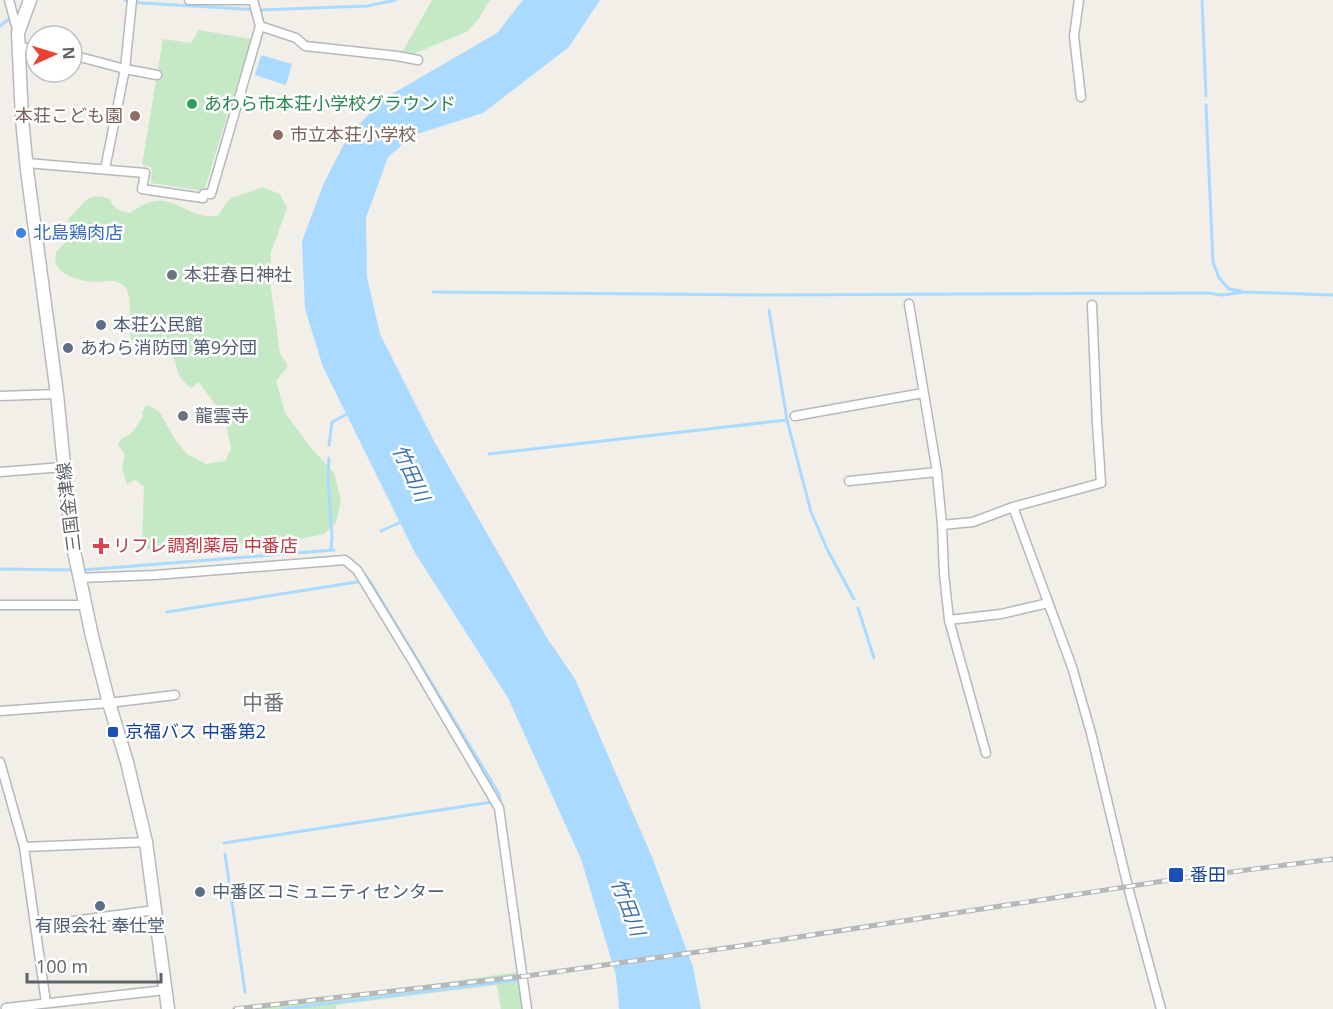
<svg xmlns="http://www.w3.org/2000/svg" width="1333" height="1009" viewBox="0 0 1333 1009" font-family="'Open Sans','Noto Sans JP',sans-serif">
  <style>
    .green { fill: #c5e8c5 }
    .water { fill: #aadaff }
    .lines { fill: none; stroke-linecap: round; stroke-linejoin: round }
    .stream { stroke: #aadaff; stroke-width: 3 }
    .street-casing { stroke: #b5b8bc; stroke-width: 11 }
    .secondary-casing { stroke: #b6babf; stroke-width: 15 }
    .street { stroke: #fff; stroke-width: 8 }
    .secondary { stroke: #fff; stroke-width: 12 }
    .rail-casing { stroke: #b6b7b8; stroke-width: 5 }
    .rail { stroke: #fff; stroke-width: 3; stroke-dasharray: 9; stroke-linecap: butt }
    .leisure-dot { fill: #2e9e5b; stroke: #fff; stroke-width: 2 }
    .education-dot { fill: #8d6e63; stroke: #fff; stroke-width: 2 }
    .shop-dot { fill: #3f7fe0; stroke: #fff; stroke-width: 2 }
    .worship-dot { fill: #6b7280; stroke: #fff; stroke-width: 2 }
    .service-dot { fill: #5c6f8a; stroke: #fff; stroke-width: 2 }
    .health-dot { fill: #e0444e; stroke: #fff; stroke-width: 2 }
    .transit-dot { fill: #1a4fb4; stroke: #fff; stroke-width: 2 }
    .labels { text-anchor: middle; stroke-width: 5; stroke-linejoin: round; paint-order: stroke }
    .leisure-label { font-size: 18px; fill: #27864d; stroke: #fff; text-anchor: start }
    .education-label { font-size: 18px; fill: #785e54; stroke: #fff; text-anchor: end }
    .shop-label { font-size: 18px; fill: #366cbe; stroke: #fff; text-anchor: start }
    .worship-label { font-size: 18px; fill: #5b616d; stroke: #fff; text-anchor: start }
    .service-label { font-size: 18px; fill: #4e5e75; stroke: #fff; text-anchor: start }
    .street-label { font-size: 18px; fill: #5f6368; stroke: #fff }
    .health-label { font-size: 18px; fill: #be3a42; stroke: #fff; text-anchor: start }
    .transit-label { font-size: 18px; fill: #164399; stroke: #fff; text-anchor: start }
    .water-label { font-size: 20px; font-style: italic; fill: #4174aa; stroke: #fff }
    .quarter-label { font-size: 21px; fill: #70757a; stroke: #fff }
  </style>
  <rect width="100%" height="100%" fill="#f1efe8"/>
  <!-- green -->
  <path class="green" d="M432,0H490L478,20L466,32L413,54L403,51Z
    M199,30L251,39L204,191L151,183L152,167L142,165L163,39L191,43Z
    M262,187L280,194L287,208L271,252V289L280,353L288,366L276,381L285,413L311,448L334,473L341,500L336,523L324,534L269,545L228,543L211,548L193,547L178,551L148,550L142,544L144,486L135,480L127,484L122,468L125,454L118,445L122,438C134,435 136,425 143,417L142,412L147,405L159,411L174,438L187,454L206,464L225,461L231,450L226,422L220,416L217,407L199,382L191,388C180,380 177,373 175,360C163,353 160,352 148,358C144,356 138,353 136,350C122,332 138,295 122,284C121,284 114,281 114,281C109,280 104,282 100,282C85,282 49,276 56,253C58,249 65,244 68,239L69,218C86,204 84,191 110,199C113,209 120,211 130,213C171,182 181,220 218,216C221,212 223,207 226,203C235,193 251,194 262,187Z
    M519,972L524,1009H501L497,985L336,1005V1009H254Z"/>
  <!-- water -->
  <path class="water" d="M523,0H600L569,47L483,113L414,135L388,157L366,218L367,277L380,334L434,441L547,638L575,679L652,857L693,967L701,1009H619L616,975L581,859L508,698L415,553L323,367L305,309L302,241L324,183L349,134L385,98L497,33Z
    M261,55L292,64L286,85L255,75Z"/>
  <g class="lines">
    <!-- stream -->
    <path class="stream" d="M125,0L142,3L259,10L367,6L396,0
      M1202,0L1206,96
      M0,26L21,10
      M1206,105L1213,262L1219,278L1229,289L1241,291
      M433,292L767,295L1207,293L1222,295L1245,292L1333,295
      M769,310L787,420L811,512L827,549L854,599
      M329,445L332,422L349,413
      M489,454L787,420
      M329,458L328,480L332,537L331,550
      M381,531L401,522
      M0,569L73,570
      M83,570L334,550
      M361,570L369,580L499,794L501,806
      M858,608L874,658
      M167,612L357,582
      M224,843L492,802
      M225,854L245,992
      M283,1009L519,980"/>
    <defs>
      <path id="street" d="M9,0L18,33
        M189,0H253L260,26L296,38L305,46L397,56L418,60
        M1079,0L1074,36L1081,97
        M18,47L36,49
        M72,55L125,69L157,75
        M27,163L145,173L142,189L203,198L204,194H211L260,26
        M105,169L125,69L132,0
        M909,304L937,472L942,525L944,574L949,620L986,753
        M0,396L57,394
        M795,416L923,393
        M0,472L63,467
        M849,481L937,472
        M1013,507L1072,667L1091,733L1128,887L1161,1009
        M942,525L973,522L1013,507L1101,483L1097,423L1092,305
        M78,578L155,575L345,560L357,570L412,660L499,808L527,1009
        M0,605H84
        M949,620L1001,614L1048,603
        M0,711L109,703L175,695
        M0,762L24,847L46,1003
        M24,847L146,842
        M35,926L155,910
        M6,1008L165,990"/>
      <path id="secondary" d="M30,0L18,33L22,119L27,170L57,394L71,537L92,636L109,703L127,762L146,842L168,1009"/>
    </defs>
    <!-- street casing -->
    <use href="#street" class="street-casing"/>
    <!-- secondary casing -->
    <use href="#secondary" class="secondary-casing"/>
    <!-- street -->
    <use href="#street" class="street"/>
    <!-- secondary -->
    <use href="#secondary" class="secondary"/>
    <defs>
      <path id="rail" d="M235,1009L526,976L740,946L1177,879L1333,859"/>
    </defs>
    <!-- rail casing -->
    <use href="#rail" class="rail-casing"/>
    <!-- rail -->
    <use href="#rail" class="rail"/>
  </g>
  <!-- markers -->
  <circle class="leisure-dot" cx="192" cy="104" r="6"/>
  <g class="education-dot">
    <circle cx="135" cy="116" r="6"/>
    <circle cx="278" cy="135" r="6"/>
  </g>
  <circle class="shop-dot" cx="21" cy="233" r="6"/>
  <g class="worship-dot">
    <circle cx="172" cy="275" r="6"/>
    <circle cx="183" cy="416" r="6"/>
  </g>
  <g class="service-dot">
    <circle cx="101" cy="325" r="6"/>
    <circle cx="68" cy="348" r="6"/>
    <circle cx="200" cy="892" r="6"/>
    <circle cx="100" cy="906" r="6"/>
  </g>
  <path class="health-dot" d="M98 537h6v6h6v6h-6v6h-6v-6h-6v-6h6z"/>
  <g class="transit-dot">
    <rect x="107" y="726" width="12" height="12" rx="3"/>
    <rect x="1168" y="867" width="16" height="16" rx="3"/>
  </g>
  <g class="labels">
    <!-- leisure labels -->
    <g class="leisure-label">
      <text x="204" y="110">あわら市本荘小学校グラウンド</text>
    </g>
    <!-- education labels -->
    <g class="education-label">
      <text x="123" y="122">本荘こども園</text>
      <text x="290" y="141" text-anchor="start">市立本荘小学校</text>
    </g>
    <!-- shop labels -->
    <g class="shop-label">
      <text x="33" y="239">北島鶏肉店</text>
    </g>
    <!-- worship labels -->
    <g class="worship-label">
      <text x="184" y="281">本荘春日神社</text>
      <text x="195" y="422">龍雲寺</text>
    </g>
    <!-- service labels -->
    <g class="service-label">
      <text x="113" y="331">本荘公民館</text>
      <text x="80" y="354">あわら消防団 第9分団</text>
      <text x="212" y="898">中番区コミュニティセンター</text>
      <text x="100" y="932" text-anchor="middle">有限会社 奉仕堂</text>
    </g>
    <!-- street labels -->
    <g class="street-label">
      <text transform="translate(69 507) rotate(-97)" y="6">三国金津線</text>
    </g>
    <!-- health labels -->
    <g class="health-label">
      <text x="113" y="552">リフレ調剤薬局 中番店</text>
    </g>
    <!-- transit labels -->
    <g class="transit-label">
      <text x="125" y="738">京福バス 中番第2</text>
      <text x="1190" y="881">番田</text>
    </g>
    <!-- water labels -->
    <g class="water-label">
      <text transform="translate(411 473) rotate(65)" y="7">竹田川</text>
      <text transform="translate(628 907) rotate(69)" y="7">竹田川</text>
    </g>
    <!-- quarter labels -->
    <g class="quarter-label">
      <text x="263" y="710">中番</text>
    </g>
  </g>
  <!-- north arrow -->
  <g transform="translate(54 54) rotate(86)"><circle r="28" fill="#ffffff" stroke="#bfc1c3" stroke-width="1.5"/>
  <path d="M0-4.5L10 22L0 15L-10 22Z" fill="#ea4335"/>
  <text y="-9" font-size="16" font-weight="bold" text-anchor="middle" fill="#5f6368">N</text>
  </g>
  <!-- scale -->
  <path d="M27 973v9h134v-9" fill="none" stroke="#5f6368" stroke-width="3"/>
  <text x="36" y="973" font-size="18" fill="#5f6368" stroke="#ffffff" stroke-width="4.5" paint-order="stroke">100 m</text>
</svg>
